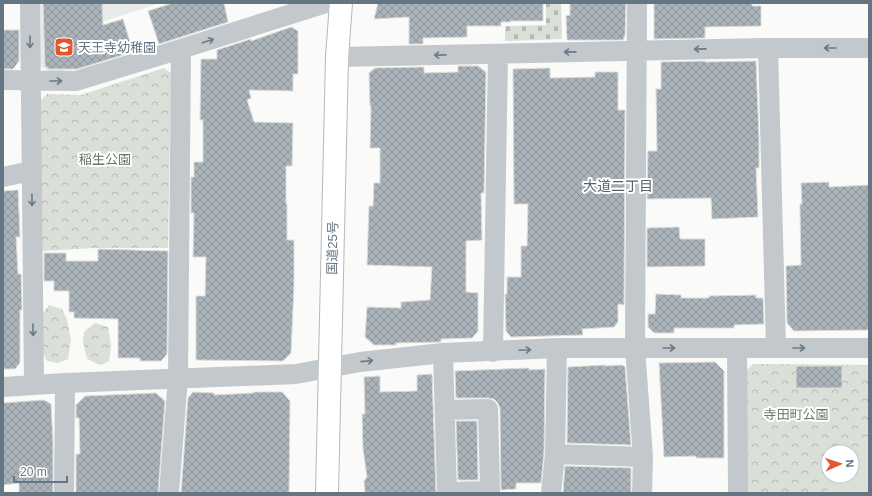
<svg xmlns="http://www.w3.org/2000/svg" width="872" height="496" viewBox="0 0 872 496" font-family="Helvetica,'Noto Sans JP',sans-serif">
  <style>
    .built { fill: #e8e9e9 }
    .forest { fill: url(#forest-crowns); fill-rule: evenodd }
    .cemetery { fill: url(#cemetery-stones) }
    .pitch { fill: #dadfd7 }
    .building { fill: url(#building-cross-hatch); stroke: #dcdcda }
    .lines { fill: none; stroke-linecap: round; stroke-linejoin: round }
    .highway-casing { stroke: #b4b9bd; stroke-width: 24 }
    .minor { stroke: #c3c8cc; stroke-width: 20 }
    .highway { stroke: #fff; stroke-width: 22 }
    .oneway { stroke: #6a7a87 }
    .labels { text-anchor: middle; stroke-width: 4; stroke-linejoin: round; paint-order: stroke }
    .poi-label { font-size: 13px; fill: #657683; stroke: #fff; text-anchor: start }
    .park-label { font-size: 13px; fill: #687a64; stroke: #fff }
    .street-label { font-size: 13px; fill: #657683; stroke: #fff }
    .neighbourhood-label { font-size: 14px; fill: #57646e; stroke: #fff }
  </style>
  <defs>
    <pattern id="forest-crowns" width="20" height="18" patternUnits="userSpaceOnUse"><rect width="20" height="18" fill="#dadfd7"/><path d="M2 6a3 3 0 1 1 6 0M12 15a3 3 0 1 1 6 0" fill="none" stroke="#b4b9b4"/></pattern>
    <pattern id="cemetery-stones" width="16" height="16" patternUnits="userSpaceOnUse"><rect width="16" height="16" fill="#dadfd7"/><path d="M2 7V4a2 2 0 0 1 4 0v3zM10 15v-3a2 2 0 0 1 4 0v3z" fill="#b4b9b4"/></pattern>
    <pattern id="building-cross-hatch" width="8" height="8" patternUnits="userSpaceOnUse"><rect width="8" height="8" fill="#aab3b9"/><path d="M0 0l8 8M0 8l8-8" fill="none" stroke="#8e969c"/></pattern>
  </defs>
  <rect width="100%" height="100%" fill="#fafaf8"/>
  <!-- built -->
  <path class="built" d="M39,3H157V4L83,28L95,65L81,69L48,72L40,65Z"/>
  <!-- forest -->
  <path class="forest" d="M164,68L171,73L168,248H94L42,251L39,102L47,94L81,95Z
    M49,305L62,309L67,320L71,340L68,359L58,363L47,361L41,349L38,320Z
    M95,323L108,327L111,346L109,361L100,365L87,359L83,342L84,332Z
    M753,364L869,365V493H747L746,371ZM828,452H852V476H828Z"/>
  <!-- cemetery -->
  <path class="cemetery" d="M546,3H561L562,39L505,41V26L546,25Z"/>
  <!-- pitch -->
  <path class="pitch" d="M869,435V493H826L835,476H852V453Z"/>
  <!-- building -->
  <path class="building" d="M43,3H102L103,25L123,19L133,52L77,69H49L45,66Z
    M173,3H224L228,22L159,44L148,11Z
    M378,3H543V21H510V22H501V26H467V37L423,38V44H409V17L374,19Z
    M570,3H626L625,36L623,40H567L566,16L570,15Z
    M654,3H752V6H761V26L705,27V38L654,39Z
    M291,27L298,31V74H293V91L249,90L251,98L247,100L254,122L293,123L292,166H286V204H287V240H294V285L291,353L283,361L196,360V296H205L206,257H193L194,213H191V177H194V162H203V120H200L201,59H217V50L251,39V41Z
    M3,30H19V61L13,69H3Z
    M705,61V62L756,61L759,139V168H756L758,217L712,219L711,198L647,199L648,151H657L656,89H661V62Z
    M458,66H478L486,72L484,193H481L482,240L466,241V292L478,293V331L472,338L441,339V342L396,343V345H374L365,337L367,307L401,308V302L430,300L432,267L367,265L369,206H373L374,183H380V148H370L371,106H370L369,73L375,68L424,67V73L458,72Z
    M550,68V78L595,77V72H618V110H625V114L624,305L618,304V322L614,327L582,329L583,335L511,337L506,331L505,294H507V277H521V246H527L528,204H514L513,69Z
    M829,182V187L869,185V330L794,331L787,323L786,266L801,265L800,212V204H802L801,183Z
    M18,190L20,237H16L18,274H21L22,310H20V363L15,369H3V191Z
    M679,227L680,239H705V266L647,267V228Z
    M98,249L168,251L167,354L161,361H140V358H118V319L74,318V312H69V291H54V281H44V253H66V261H98Z
    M656,294L681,295V298H709V296L756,295V298H763L764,324L734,325V328H674V333H654L648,327V314H655Z
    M715,362L724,371V458H696V456L664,457L659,363Z
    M605,365V366L622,365L625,367L631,445L567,443L568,367Z
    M796,366H842V388H796Z
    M529,368V370L545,369L544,453L541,483H516V489L501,490L500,409L498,403L494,399L488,398H456L455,371Z
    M432,374L436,493H365L364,481L367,477L363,449L362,414H365L364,377L380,376V392L417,391V375Z
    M193,392L214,393V395L254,393V392H282L290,401L289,493H181L188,398Z
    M156,393L165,401L158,493H76V454H80L79,418H76V405L85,396Z
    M44,400L51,404L53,441V493H19V483L3,485V403Z
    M456,421H477L478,480H458Z
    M565,466L631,468V493H563Z"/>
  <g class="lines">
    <defs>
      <path id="highway" d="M327,493L337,57L341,3"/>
    </defs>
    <!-- highway casing -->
    <use href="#highway" class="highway-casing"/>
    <!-- minor -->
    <path class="minor" d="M30,3L34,385
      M637,3L635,348L643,457L642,493
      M768,48L776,348
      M337,57L768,48H869
      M3,80L76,81L181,49L326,3
      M3,177L31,171
      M737,348L738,493
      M493,352L498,54
      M443,353L447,493
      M3,387L65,383L296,374L360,362L443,353L557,348H869
      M445,410L488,409L490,491L447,492
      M555,454L643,457
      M64,493L65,383
      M169,493L178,378L181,49
      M551,493L555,454L557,348"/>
    <!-- highway -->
    <use href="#highway" class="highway"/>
  </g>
  <!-- one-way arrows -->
  <defs><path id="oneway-shaft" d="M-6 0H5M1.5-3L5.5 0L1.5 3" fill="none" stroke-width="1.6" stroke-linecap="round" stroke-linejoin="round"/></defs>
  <g class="oneway">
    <use href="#oneway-shaft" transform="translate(208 41) rotate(-18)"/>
    <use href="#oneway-shaft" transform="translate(30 42) rotate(90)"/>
    <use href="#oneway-shaft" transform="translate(830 48) rotate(180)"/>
    <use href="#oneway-shaft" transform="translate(700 49) rotate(179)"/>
    <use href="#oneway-shaft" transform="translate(570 52) rotate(179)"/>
    <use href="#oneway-shaft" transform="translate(440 55) rotate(179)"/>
    <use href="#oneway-shaft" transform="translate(56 81)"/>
    <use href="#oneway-shaft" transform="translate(32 200) rotate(89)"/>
    <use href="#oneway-shaft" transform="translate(33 330) rotate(89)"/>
    <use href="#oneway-shaft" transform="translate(669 348)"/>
    <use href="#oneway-shaft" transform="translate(799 348)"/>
    <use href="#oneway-shaft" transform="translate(525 350) rotate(-3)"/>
    <use href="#oneway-shaft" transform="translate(367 361) rotate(-6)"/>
  </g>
  <!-- icons -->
  <defs>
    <symbol id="school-square" viewBox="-11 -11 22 22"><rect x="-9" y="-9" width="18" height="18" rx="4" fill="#e4572e" stroke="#fff"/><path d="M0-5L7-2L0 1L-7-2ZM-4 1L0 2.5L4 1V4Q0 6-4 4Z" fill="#fff"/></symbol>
  </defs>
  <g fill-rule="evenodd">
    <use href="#school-square" x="53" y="36" width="22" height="22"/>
  </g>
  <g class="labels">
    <!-- poi labels -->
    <g class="poi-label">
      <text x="78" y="52">天王寺幼稚園</text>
    </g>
    <!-- park labels -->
    <g class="park-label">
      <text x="105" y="164">稲生公園</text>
      <text x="796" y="419">寺田町公園</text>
    </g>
    <!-- street labels -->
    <g class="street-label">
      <text transform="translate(332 248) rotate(-89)" y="5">国道25号</text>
    </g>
    <!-- neighbourhood labels -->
    <g class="neighbourhood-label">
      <text x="618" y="191">大道二丁目</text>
    </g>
  </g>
  <!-- border -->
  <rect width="872" height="496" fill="none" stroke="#657683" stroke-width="8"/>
  <!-- north arrow -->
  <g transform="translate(840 464) rotate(87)"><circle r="19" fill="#ffffff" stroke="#c1c8cd"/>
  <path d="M0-3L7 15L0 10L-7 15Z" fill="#e4572e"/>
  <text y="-6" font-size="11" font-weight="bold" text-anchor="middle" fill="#657683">N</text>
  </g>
  <!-- scale -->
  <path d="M14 476v6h53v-6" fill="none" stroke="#657683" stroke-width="2"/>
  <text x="20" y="476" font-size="12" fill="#657683" stroke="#ffffff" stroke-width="3" paint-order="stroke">20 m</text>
</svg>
